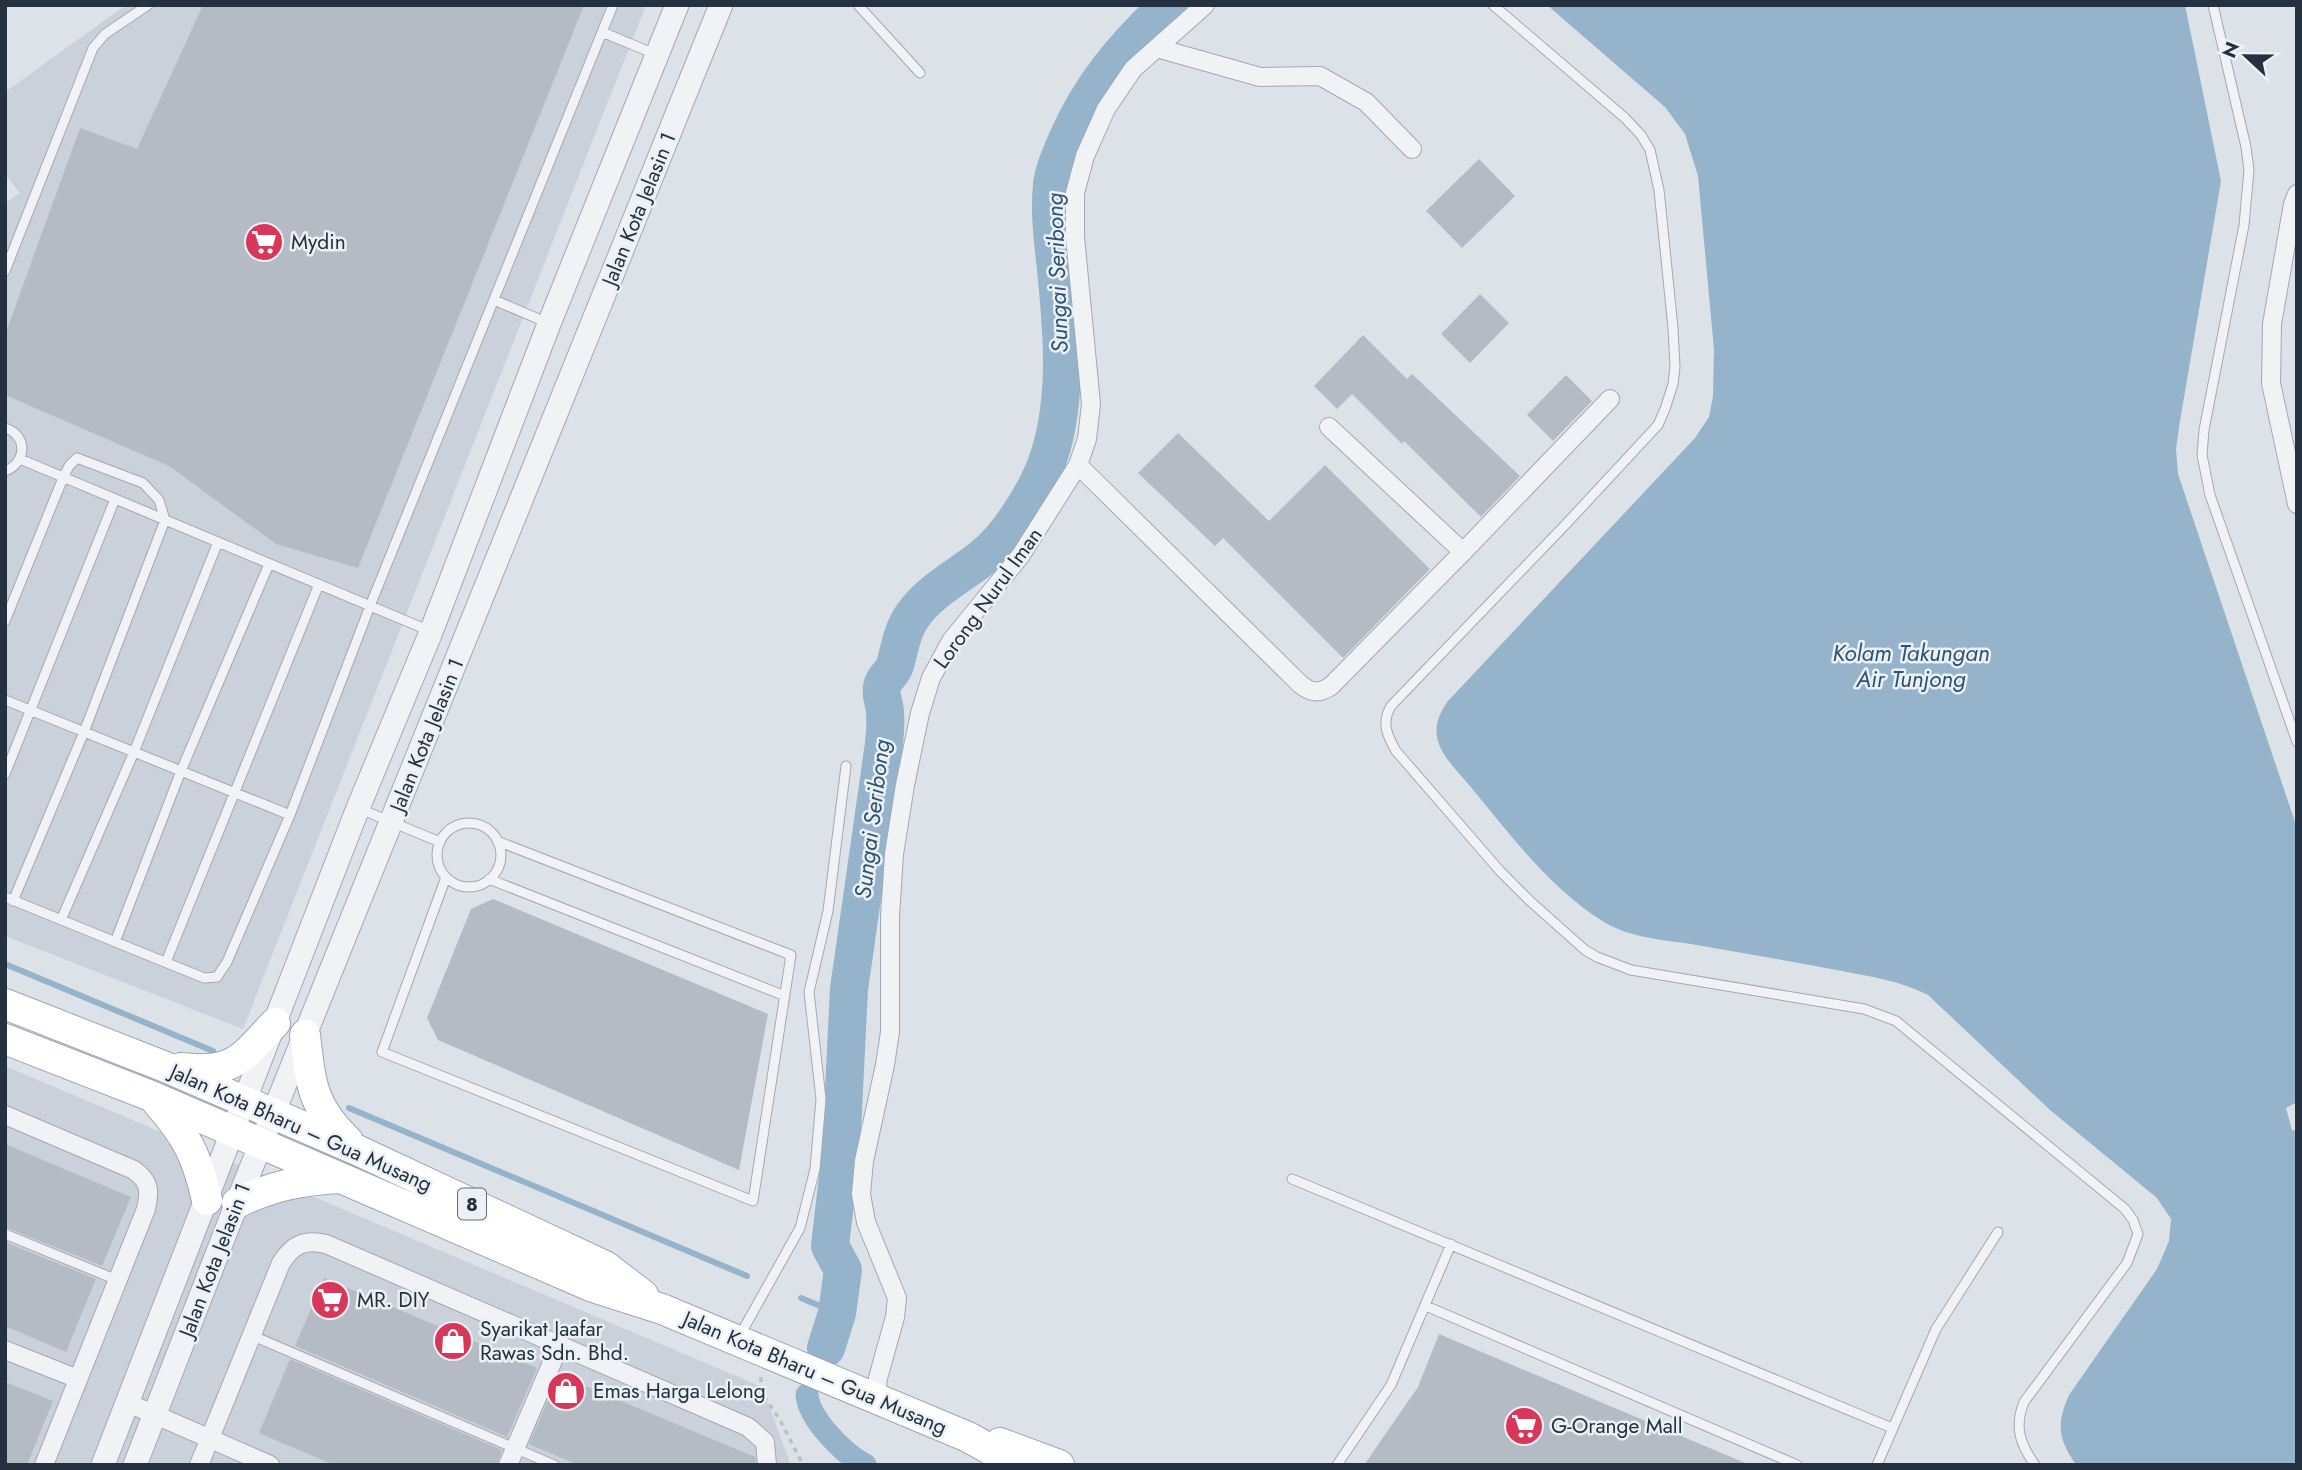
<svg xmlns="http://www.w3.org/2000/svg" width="2302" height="1470" viewBox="0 0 2302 1470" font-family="Jost,sans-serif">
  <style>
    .built { fill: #cbd1da }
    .water { fill: #95b3cb }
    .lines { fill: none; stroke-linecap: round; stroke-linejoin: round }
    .stream { stroke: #95b3cb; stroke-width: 6 }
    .canal { stroke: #95b3cb; stroke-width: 23 }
    .river { stroke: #95b3cb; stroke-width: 38 }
    .building { fill: #b4bbc5 }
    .service-casing { stroke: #a2a9b2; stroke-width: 11 }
    .minor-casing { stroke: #a2a9b2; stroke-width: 20 }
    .tertiary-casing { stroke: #a2a9b2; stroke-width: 25 }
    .primary-casing { stroke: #9ba7b5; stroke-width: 32 }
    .path { stroke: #bbc0c7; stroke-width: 3.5; stroke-dasharray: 5 5; stroke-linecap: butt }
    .service { stroke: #f0f2f6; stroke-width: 9 }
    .minor { stroke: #f0f2f6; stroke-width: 18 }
    .tertiary { stroke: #f0f2f6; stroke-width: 23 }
    .primary { stroke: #fff; stroke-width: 30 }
    .labels { text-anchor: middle; stroke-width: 5; stroke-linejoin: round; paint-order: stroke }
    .shield { fill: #ecf1f6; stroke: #616b77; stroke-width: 2 }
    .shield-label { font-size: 19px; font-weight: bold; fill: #253140 }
    .street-label { font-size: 21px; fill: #253140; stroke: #ecf1f6 }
    .poi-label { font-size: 21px; fill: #253140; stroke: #ecf1f6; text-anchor: start }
    .water-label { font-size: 23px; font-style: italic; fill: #2d5276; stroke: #ecf1f6 }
  </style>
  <rect width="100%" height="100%" fill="#dde2e8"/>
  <!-- built -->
  <path class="built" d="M126,5H646L243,1029L5,936V203L20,193L5,174V92Z
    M5,1066L762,1387L791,1465H5Z"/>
  <!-- water -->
  <path class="water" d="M1547,5H2185L2221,181L2180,421L2176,449L2178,474L2297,828V1102L2286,1108L2292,1130L2297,1131V1465H2076C2058,1438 2056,1425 2069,1395L2157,1269L2169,1241L2171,1219L2157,1198L2050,1110L1928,995C1901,981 1872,977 1842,971C1792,961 1741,953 1691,944C1663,940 1628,937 1604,922C1552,890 1512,837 1474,791C1449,760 1420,740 1448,701L1695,438L1709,417L1713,396L1714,350L1698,176L1685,134L1665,107Z"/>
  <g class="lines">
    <!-- stream -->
    <path class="stream" d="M5,964L213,1051
      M349,1108L747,1276
      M801,1298L837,1313"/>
    <!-- canal -->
    <path class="canal" d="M807,1395C809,1419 844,1454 865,1465"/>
    <!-- river -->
    <path class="river" d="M826,1348L837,1313L843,1270L830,1246L841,1151L849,989L884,744C885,734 886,723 885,713C885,704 880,696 882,687C883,678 893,673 895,665C900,648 902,630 913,615C930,591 959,576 982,558C1010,536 1040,487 1050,453C1068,394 1062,329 1056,269C1053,241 1049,212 1052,185C1054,169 1061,154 1067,140C1091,85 1125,46 1168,5"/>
  </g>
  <!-- building -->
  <path class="building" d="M203,5H584L358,568L276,544L169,466L5,395V335L80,128L137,149Z
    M1479,159L1515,196L1462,248L1426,211Z
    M1480,294L1509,323L1470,363L1441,334Z
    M1363,335L1407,379L1412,374L1520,476L1481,517L1404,441L1402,444L1352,394L1337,409L1314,386Z
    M1566,375L1592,401L1553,441L1527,415Z
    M1178,433L1269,521L1325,465L1430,569L1343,658L1223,538L1215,546L1138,473Z
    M493,899L768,1014L739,1170L438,1040L427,1018L471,909Z
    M5,1144L131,1197L102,1266L5,1227Z
    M5,1242L96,1279L66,1352L5,1326Z
    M324,1278L537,1368L507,1437L295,1346Z
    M1439,1334L1750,1465H1364L1418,1387Z
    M290,1359L502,1450L497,1465H334L259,1433Z
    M559,1375L755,1457L756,1465H578L529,1444Z
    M5,1382L53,1401L27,1465H5Z"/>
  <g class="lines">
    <defs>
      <path id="service" d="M858,5L920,73
        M1493,5L1625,118L1641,135L1650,150L1659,190L1673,328L1675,367L1673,384L1665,409L1658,425L1567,523L1391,706C1381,723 1387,735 1396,751L1500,871L1530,901L1585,950L1597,957L1631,970L1864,1009L1896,1021L2125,1209L2133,1220L2138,1234L2127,1263L2024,1402C2014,1427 2020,1444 2035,1465
        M2213,5L2246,147L2249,170L2244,225L2204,430L2202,455L2210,495L2297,742
        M602,32L655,54
        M5,271L93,48L105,34L148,5
        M494,300L548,323
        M5,428C28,435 27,463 5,471
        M20,459L430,631
        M5,621L63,478L69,466L77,458L143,483L159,500L165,520L84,732L13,901
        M5,700L290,815
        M5,774L115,499
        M360,809L440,842
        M437 855a32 32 0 1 1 64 0a32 32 0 1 1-64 0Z
        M446,877L382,1052L753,1201L791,955L497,841
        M489,879L785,996
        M5,897L204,978L217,977L227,962L290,815L370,606L613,5
        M61,920L134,752L218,542
        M115,942L181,771L269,564
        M166,962L319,584
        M1292,1179L1892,1428
        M5,1234L117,1280
        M1426,1306L1797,1465
        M251,1335L554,1465
        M739,1337L800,1228L815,1169L821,1099L809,992L828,911L846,766
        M1337,1465L1391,1385L1451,1244
        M1877,1465L1936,1329L1998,1232"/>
      <path id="minor" d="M1157,48L1260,77L1320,76L1366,102L1412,149
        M2297,194L2293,204L2272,324L2271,383L2297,504
        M1078,465L1300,684C1311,693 1319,694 1331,686L1463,552L1329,427
        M1463,552L1610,399
        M5,1115L134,1170C150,1182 150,1190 146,1209L44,1465
        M5,1350L78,1379
        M875,1399L878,1378L895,1317L897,1298L866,1222L861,1194L864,1161L885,1065L890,1032V917L894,854L905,785L920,713L931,678L951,641L1021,555L1078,465L1087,439L1091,404L1075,237V193L1085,156L1106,109L1133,69L1205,5
        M128,1403L270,1465
        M199,1465L281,1263C293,1244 305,1239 326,1244L748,1427L765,1442L767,1465
        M508,1465L560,1344"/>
      <path id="tertiary" d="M103,1465L358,808L431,632L549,324L677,5
        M135,1465L237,1203L721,5"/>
      <path id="primary" d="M5,1004L163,1066L357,1150L605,1266L643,1295
        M305,1035C311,1084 311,1105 348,1141
        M5,1039L151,1096L593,1287L662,1309L968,1437L1018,1465
        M181,1068C234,1074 241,1059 275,1023
        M157,1102C187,1136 197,1156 207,1200
        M237,1203C271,1186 301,1180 340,1178
        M1000,1443L1059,1465"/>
    </defs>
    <!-- service casing -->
    <use href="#service" class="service-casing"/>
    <!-- minor casing -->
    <use href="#minor" class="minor-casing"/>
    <!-- tertiary casing -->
    <use href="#tertiary" class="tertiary-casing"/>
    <!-- primary casing -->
    <use href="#primary" class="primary-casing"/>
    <!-- path -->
    <path class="path" d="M761,1377V1392L780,1420L803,1465"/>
    <!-- service -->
    <use href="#service" class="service"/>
    <!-- minor -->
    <use href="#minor" class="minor"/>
    <!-- tertiary -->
    <use href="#tertiary" class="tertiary"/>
    <!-- primary -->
    <use href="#primary" class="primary"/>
  </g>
  <!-- icons -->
  <defs>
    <symbol id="supermarket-disc" viewBox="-11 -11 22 22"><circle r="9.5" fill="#d8375a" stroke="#ecf1f6"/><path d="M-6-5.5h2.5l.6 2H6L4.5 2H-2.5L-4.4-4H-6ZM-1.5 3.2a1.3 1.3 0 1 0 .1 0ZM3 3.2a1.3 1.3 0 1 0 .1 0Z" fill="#fff"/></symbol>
    <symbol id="shop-disc" viewBox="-11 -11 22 22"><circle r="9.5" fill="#d8375a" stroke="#ecf1f6"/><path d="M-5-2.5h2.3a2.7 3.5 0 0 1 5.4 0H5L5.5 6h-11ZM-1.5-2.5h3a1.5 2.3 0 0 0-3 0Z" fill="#fff"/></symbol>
  </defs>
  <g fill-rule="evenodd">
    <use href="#supermarket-disc" x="242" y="220" width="44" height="44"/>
    <use href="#supermarket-disc" x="308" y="1278" width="44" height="44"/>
    <use href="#shop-disc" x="431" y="1319" width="44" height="44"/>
    <use href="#shop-disc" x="544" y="1369" width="44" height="44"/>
    <use href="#supermarket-disc" x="1502" y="1404" width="44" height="44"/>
  </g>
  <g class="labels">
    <!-- shield labels -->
    <rect class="shield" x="458" y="1188.5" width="28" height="31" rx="5"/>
    <g class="shield-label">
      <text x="472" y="1211">8</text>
    </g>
    <!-- street labels -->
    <g class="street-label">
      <text transform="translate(639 209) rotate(-68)" y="7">Jalan Kota Jelasin 1</text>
      <text transform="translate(988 598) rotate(-54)" y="7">Lorong Nurul Iman</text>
      <text transform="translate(427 735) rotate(-68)" y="7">Jalan Kota Jelasin 1</text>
      <text transform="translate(301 1128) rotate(24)" y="7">Jalan Kota Bharu – Gua Musang</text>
      <text transform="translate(215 1260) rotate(-69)" y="7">Jalan Kota Jelasin 1</text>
      <text transform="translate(815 1373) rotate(23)" y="7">Jalan Kota Bharu – Gua Musang</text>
    </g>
    <!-- poi labels -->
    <g class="poi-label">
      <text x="291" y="249">Mydin</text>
      <text x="357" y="1307">MR. DIY</text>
      <text x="480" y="1336">Syarikat Jaafar<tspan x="480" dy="24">Rawas Sdn. Bhd.</tspan></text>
      <text x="593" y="1398">Emas Harga Lelong</text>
      <text x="1551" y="1433">G-Orange Mall</text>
    </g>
    <!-- water labels -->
    <g class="water-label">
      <text transform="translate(1057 273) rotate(-92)" y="8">Sungai Seribong</text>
      <text x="1911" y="661">Kolam Takungan<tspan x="1911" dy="26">Air Tunjong</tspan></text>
      <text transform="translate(872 819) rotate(-83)" y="8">Sungai Seribong</text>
    </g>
  </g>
  <!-- border -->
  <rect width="2302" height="1470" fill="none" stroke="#253140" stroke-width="14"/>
  <!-- north arrow -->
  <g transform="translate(2246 56) rotate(292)" stroke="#ecf1f6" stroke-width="5" paint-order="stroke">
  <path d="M0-5L12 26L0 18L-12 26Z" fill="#253140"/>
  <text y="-10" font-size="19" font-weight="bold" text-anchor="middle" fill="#253140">N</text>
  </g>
</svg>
